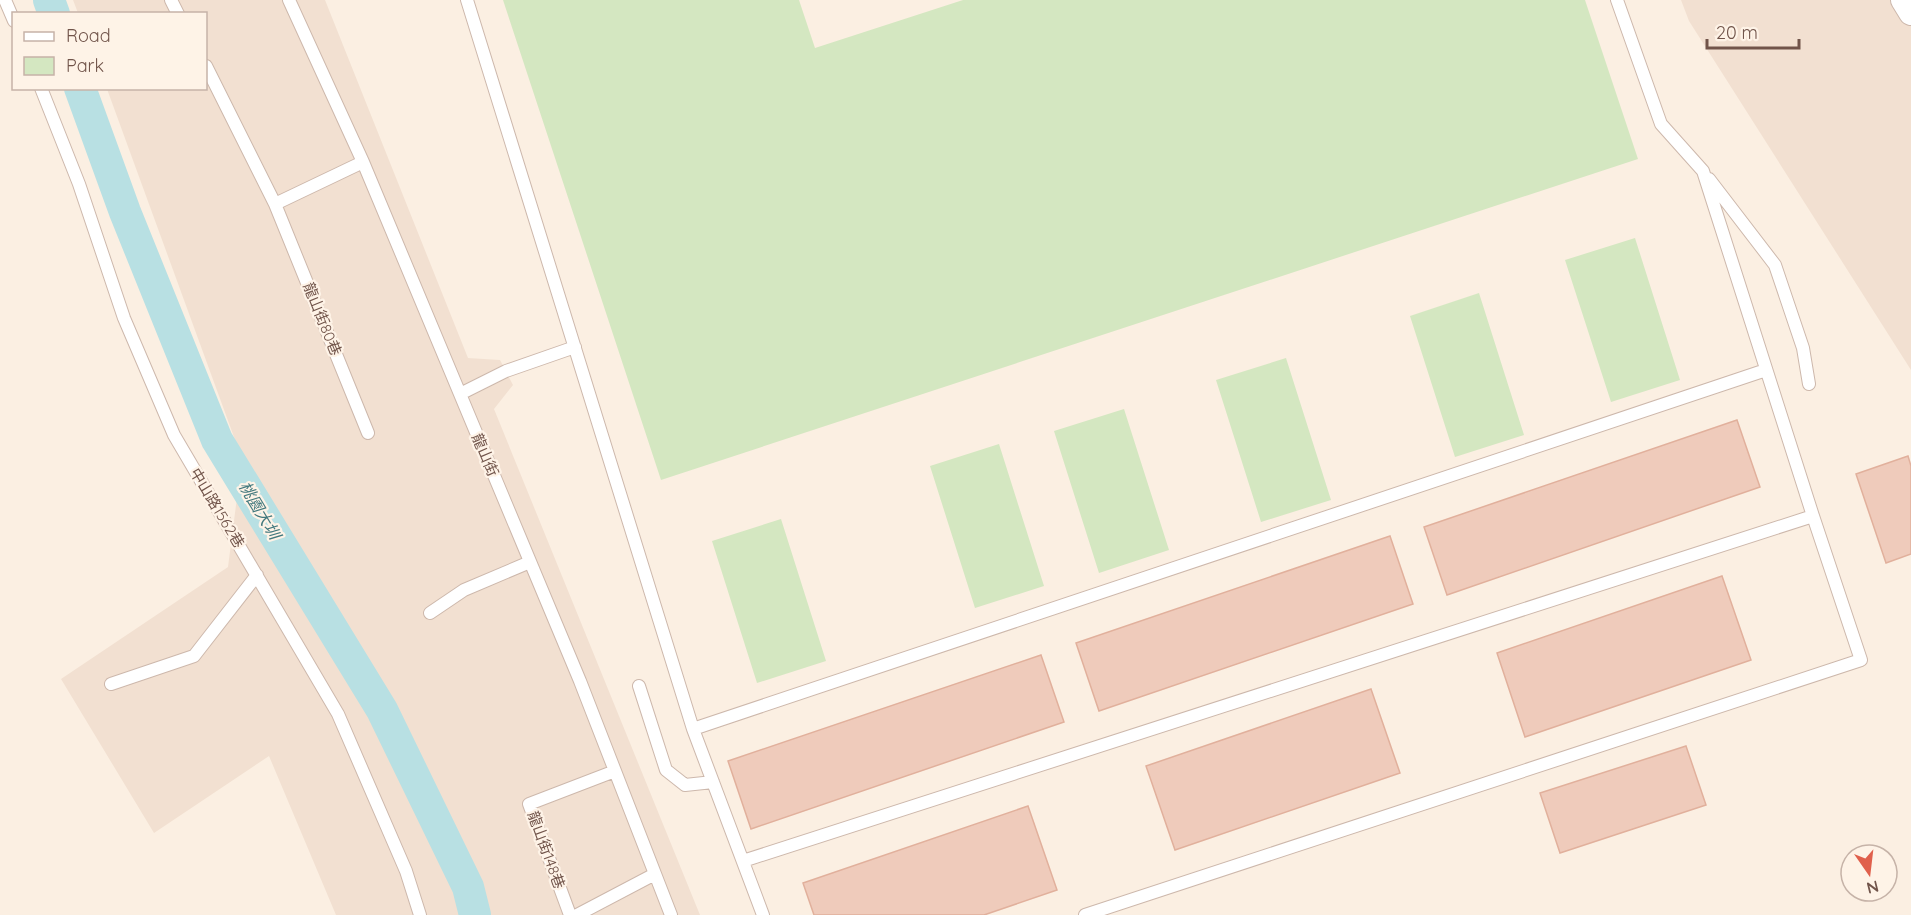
<svg xmlns="http://www.w3.org/2000/svg" width="1911" height="915" viewBox="0 0 1911 915" font-family="Quicksand,'Noto Sans TC',sans-serif">
  <style>
    .residential { fill: #f2e0d1 }
    .green { fill: #d4e7c1 }
    .lines { fill: none; stroke-linecap: round; stroke-linejoin: round }
    .canal { stroke: #b8e0e3; stroke-width: 32 }
    .building { fill: #efcbbb; stroke: #e1b09c; stroke-width: 1.5 }
    .lane-casing { stroke: #cdb8ac; stroke-width: 14 }
    .street-casing { stroke: #cdb8ac; stroke-width: 26 }
    .lane { stroke: #fff; stroke-width: 12 }
    .street { stroke: #fff; stroke-width: 24 }
    .labels { text-anchor: middle; stroke-width: 4.5; stroke-linejoin: round; paint-order: stroke }
    .street-label { font-size: 15px; fill: #71544a; stroke: #fef3e7 }
    .water-label { font-size: 16px; font-style: italic; fill: #42787d; stroke: #fef3e7 }
  </style>
  <rect width="100%" height="100%" fill="#fbefe2"/>
  <!-- residential -->
  <path class="residential" d="M73,0H325L468,358L500,360L513,385L494,409L700,915H336L269,756L154,833L61,679L228,567L242,459L107,89L206,88V14L78,13Z
    M1681,0H1911V370L1689,21Z"/>
  <!-- green -->
  <path class="green" d="M503,0H799L815,48L963,0H1585L1638,159L661,480Z
    M1635,238L1680,380L1611,402L1565,260Z
    M1479,293L1524,435L1455,457L1410,316Z
    M1286,358L1331,500L1261,522L1216,380Z
    M1124,409L1169,550L1099,573L1054,431Z
    M999,444L1044,586L975,608L930,466Z
    M781,519L826,661L757,683L712,541Z"/>
  <g class="lines">
    <!-- canal -->
    <path class="canal" d="M49,0L54,14
      M80,88L125,212L217,440L382,710L468,887L475,915"/>
  </g>
  <!-- building -->
  <path class="building" d="M1737,420L1760,487L1447,595L1424,527Z
    M1908,456L1911,466V554L1886,563L1856,474Z
    M1390,536L1413,604L1099,711L1076,643Z
    M1722,576L1751,660L1525,737L1497,653Z
    M1041,655L1064,722L751,829L728,761Z
    M1371,689L1400,773L1175,850L1146,766Z
    M1686,746L1706,805L1560,853L1540,793Z
    M1028,806L1057,890L984,915H814L803,883Z"/>
  <g class="lines">
    <defs>
      <path id="lane" d="M5,0L14,21
        M171,0L178,14
        M289,0L363,162L580,681L671,915
        M467,0L693,729
        M206,66L275,204L368,433
        M41,88L79,184L124,318L174,435L338,714L406,871L420,915
        M1709,179L1775,265L1803,348L1809,384
        M275,204L363,162
        M460,394L506,371L575,347
        M430,613L464,590L530,562
        M111,684L194,656L257,575
        M639,686L666,770L685,785L713,782
        M743,861L1813,516L1703,171L1661,124L1617,0
        M570,915L529,804L615,771
        M577,915L655,874
        M763,915L693,729L1766,370
        M1085,915L1861,660L1813,516"/>
      <path id="street" d="M1903,0L1911,13"/>
    </defs>
    <!-- lane casing -->
    <use href="#lane" class="lane-casing"/>
    <!-- street casing -->
    <use href="#street" class="street-casing"/>
    <!-- lane -->
    <use href="#lane" class="lane"/>
    <!-- street -->
    <use href="#street" class="street"/>
  </g>
  <g class="labels">
    <!-- street labels -->
    <g class="street-label">
      <text transform="translate(322 319) rotate(68)" y="5">龍山街80巷</text>
      <text transform="translate(485 455) rotate(67)" y="5">龍山街</text>
      <text transform="translate(217 508) rotate(59)" y="5">中山路1562巷</text>
      <text transform="translate(546 850) rotate(70)" y="5">龍山街148巷</text>
    </g>
    <!-- water labels -->
    <g class="water-label">
      <text transform="translate(260 510) rotate(59)" y="6">桃園大圳</text>
    </g>
  </g>
  <!-- legend -->
  <rect x="12" y="12" width="195" height="78" fill="#fef3e7" stroke="#c6b3a8" stroke-width="1.5"/>
  <rect x="24" y="32" width="30" height="9" fill="#ffffff" stroke="#c6b3a8" stroke-width="1.5"/>
  <text x="66" y="42" font-size="18" fill="#71544a">Road</text>
  <rect x="24" y="57" width="30" height="18" fill="#d4e7c1" stroke="#c6b3a8" stroke-width="1.5"/>
  <text x="66" y="72" font-size="18" fill="#71544a">Park</text>
  <!-- north arrow -->
  <g transform="translate(1869 873) rotate(166)"><circle r="28" fill="#fef3e7" stroke="#c6b3a8" stroke-width="1.5"/>
  <path d="M0-4.5L10 22L0 15L-10 22Z" fill="#e0604c"/>
  <text y="-9" font-size="16" font-weight="bold" text-anchor="middle" fill="#71544a">N</text>
  </g>
  <!-- scale -->
  <path d="M1707 39v9h92v-9" fill="none" stroke="#71544a" stroke-width="3"/>
  <text x="1716" y="39" font-size="18" fill="#71544a" stroke="#fef3e7" stroke-width="4.5" paint-order="stroke">20 m</text>
</svg>
